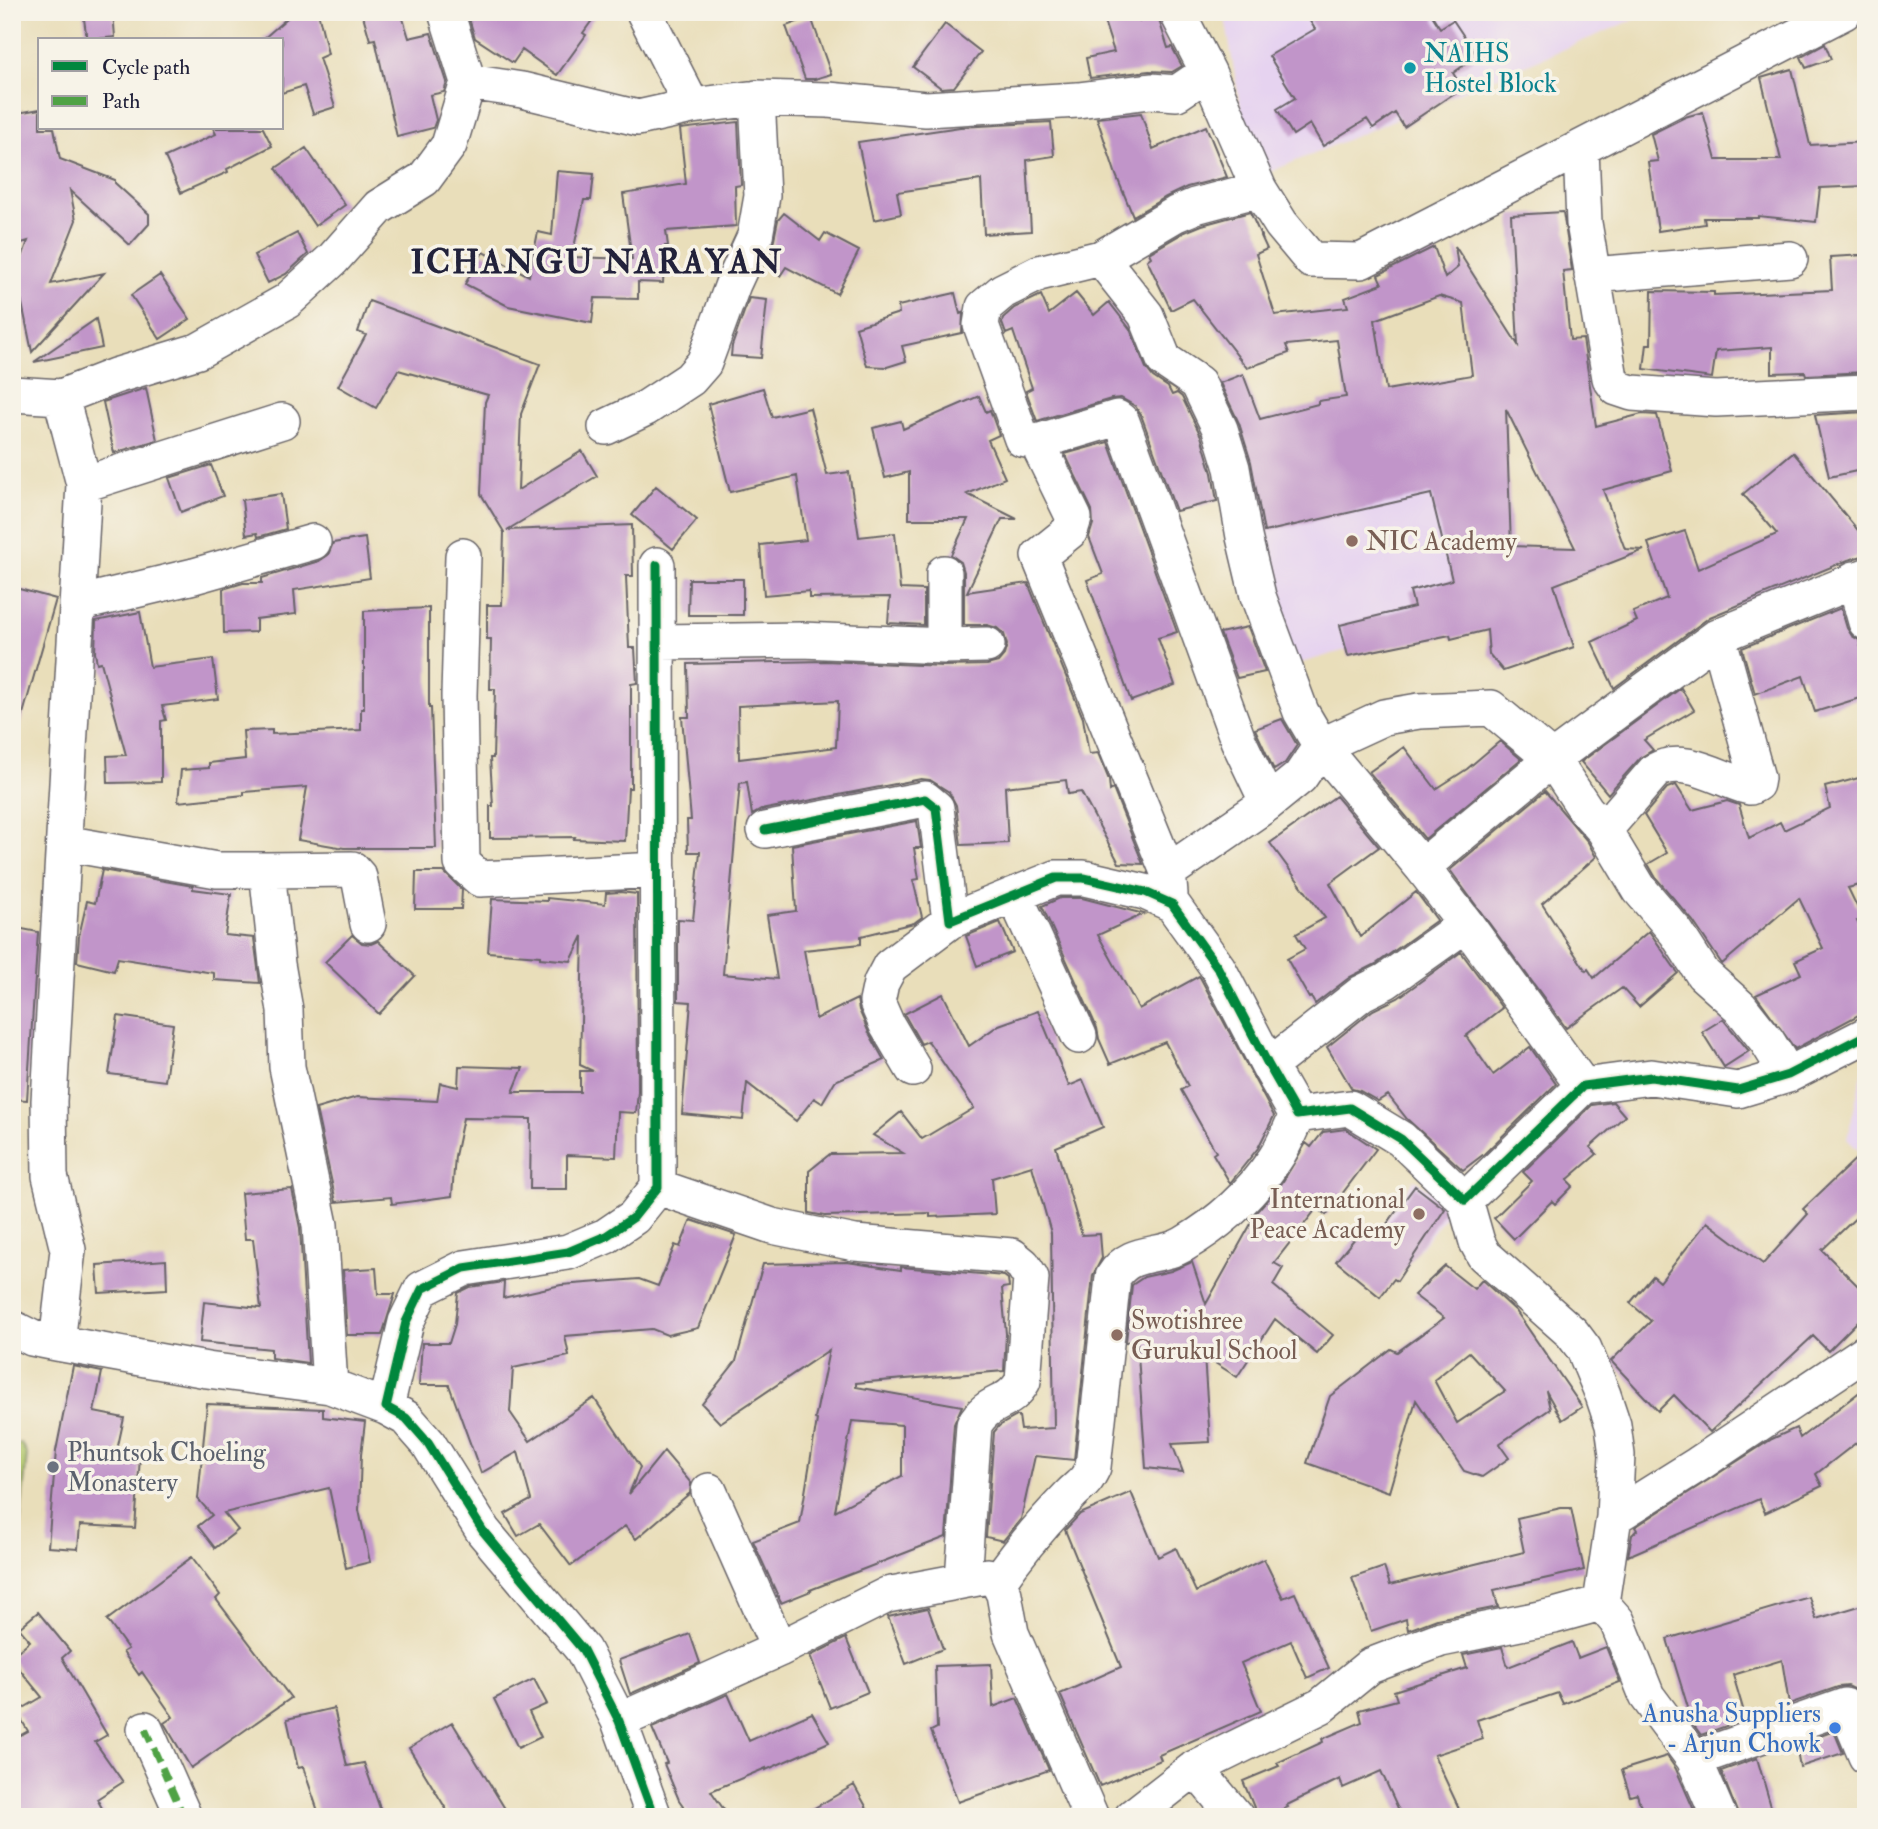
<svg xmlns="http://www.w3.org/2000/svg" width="1878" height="1829" viewBox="0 0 1878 1829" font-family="'IM FELL Double Pica',serif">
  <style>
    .built { fill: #e6d3f0 }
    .green { fill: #b1c76b; stroke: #6a7453; stroke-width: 2 }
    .building { fill: #c195c9; fill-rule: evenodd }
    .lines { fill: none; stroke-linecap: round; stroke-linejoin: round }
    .minor-casing { stroke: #686467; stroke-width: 38 }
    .minor { stroke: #fff; stroke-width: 35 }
    .quiet { stroke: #50a245; stroke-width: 7; stroke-dasharray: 14 7; stroke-linecap: butt }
    .cycleway-casing { stroke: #f7f3e8; stroke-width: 13 }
    .cycleway { stroke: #00873e; stroke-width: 9 }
    .culture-dot { fill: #0f9aa8; stroke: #f7f3e8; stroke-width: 2.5 }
    .education-dot { fill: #8d6e63; stroke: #f7f3e8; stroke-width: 2.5 }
    .worship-dot { fill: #6b7280; stroke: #f7f3e8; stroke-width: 2.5 }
    .shop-dot { fill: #3f7fe0; stroke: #f7f3e8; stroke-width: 2.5 }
    .labels { text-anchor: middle; stroke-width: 7; stroke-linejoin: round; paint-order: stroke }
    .culture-label { font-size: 26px; fill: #0d838f; stroke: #f7f3e8; text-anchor: start }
    .education-label { font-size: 26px; fill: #785e54; stroke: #f7f3e8; text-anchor: start }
    .worship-label { font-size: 26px; fill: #5b616d; stroke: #f7f3e8; text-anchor: start }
    .shop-label { font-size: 26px; fill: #366cbe; stroke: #f7f3e8; text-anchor: end }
    .district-label { font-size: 33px; font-weight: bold; letter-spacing: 2px; fill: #22223b; stroke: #f7f3e8 }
  </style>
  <rect width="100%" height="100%" fill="#f7f3e8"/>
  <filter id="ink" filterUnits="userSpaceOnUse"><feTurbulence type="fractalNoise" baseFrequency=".0143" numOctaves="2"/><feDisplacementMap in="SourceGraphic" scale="14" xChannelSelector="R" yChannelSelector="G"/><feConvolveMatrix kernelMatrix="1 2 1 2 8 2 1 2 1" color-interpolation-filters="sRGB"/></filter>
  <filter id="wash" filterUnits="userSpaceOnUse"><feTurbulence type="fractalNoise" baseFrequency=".00686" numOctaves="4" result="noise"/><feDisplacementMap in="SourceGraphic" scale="28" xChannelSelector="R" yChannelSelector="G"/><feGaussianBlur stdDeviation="1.57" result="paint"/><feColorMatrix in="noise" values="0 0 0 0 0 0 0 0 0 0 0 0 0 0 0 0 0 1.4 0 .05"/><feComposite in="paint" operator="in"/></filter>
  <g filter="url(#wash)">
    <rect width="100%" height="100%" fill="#e9deba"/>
    <!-- built -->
    <path class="built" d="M1224,12H1652L1253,179Z
      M1248,411L1269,468L1430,446L1466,615L1291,666L1220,429Z
      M1866,1057V1158L1847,1139Z
      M1414,1179L1453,1206L1418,1251L1385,1221Z"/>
    <!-- green -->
    <path class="green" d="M21,1443L27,1455L17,1552L12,1556V1447Z"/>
    <g id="blocks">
      <!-- building -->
      <path class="building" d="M83,12H113L115,37L87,40Z
        M294,12H318L328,54L319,58L335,107L313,114L304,86L282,93V40H262Z
        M362,12H401L409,38L431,33L447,82L444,92L430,95L436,120L433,128L397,137L375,39L370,40Z
        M467,12H598L583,33L586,35L557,75L522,50L513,63L475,38Z
        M1101,12H1136L1139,21L1158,17L1168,48L1172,47L1182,66L1172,72L1149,71L1090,78L1086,58L1114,52Z
        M1304,12H1430L1440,28L1453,20L1477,56L1453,73L1462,88L1404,127L1395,113L1373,128L1367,119L1323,146L1310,124L1293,135L1277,109L1295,98L1269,56L1315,29Z
        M811,17L831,74L815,79H805L786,26Z
        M945,24L981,52L954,87L941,88L913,67Z
        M1825,44L1831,59L1806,68L1801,57Z
        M1792,69L1810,145L1866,142V186L1820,188L1816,222L1758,216V218H1704L1705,224L1658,231L1648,162L1658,161L1651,134L1685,117L1703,112L1716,160H1781L1761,78Z
        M40,109V128H54L60,159L115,180V183L149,214V224L130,245L70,190L76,220L51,284L104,273L32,352L16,274L28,241L12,246V114Z
        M1141,113L1153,149L1206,126L1227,177L1187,187L1166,197L1133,216L1116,175L1097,118Z
        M738,122L741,185L735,186L736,226L666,231L668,246H665L663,283L638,282V299L595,298L592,323L508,306L465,284L483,252L529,276L538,232L552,235L557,171L594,174L591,200H584L572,257L632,259L623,194L686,184L680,129Z
        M1051,122L1054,156L1027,160L1031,231L984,234L981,180L897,192L901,214L874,220L858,142L960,127Z
        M213,128H263L272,146L227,169L228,172L181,193L165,157L216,134Z
        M306,148L345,205L315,226L276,168Z
        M1250,212L1267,249L1256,254L1275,315L1348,307L1345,298L1382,284L1378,275L1434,247L1445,278L1458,267L1455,246L1518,345L1511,215L1563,212L1572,270L1563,271L1570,340L1583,339L1596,426L1642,414L1657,415L1672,471L1603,490L1625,549L1644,550L1554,585L1574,647L1503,671L1489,654L1487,630L1451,639L1450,635L1348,656L1340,625L1414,607L1410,591L1452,580L1431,494L1264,532L1251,462L1239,423L1220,383L1243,374L1260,419L1318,404V401L1346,397L1337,340L1286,345L1289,353L1247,368L1193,299L1171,310L1147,260L1151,257L1149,253L1185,232L1202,225ZM1439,296L1463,303L1472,375L1386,390L1375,320ZM1506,409L1575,548L1511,546Z
        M784,213L820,241L825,233L859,251L837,294L786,267L780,276L764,265L773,244L778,220Z
        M297,233L308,254L286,274L268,283L254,255Z
        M1866,255V372L1806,375L1805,372L1772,373V347L1716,351L1712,378L1644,369L1647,344H1651L1652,291L1714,292V295L1832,290L1830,257Z
        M160,275L190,319L160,339L131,295Z
        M955,293L960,314L963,313L962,333L902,346L906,361L887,367L867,366L856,327L899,313L898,306Z
        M1076,293L1094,315L1109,302L1130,329L1146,368L1153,377L1168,387L1172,395L1177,393L1182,397L1201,436L1212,473L1217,501L1176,511L1141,415L1135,406L1121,398L1111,399L1037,421L1026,391L1032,388L1013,331L1006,334L1002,323L1003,318L1014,308L1041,295L1049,314Z
        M749,298L767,300L761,358L731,356L732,346Z
        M369,301L540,364L521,414L518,490L582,451L597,476L507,530L632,525L633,576H626L629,648H635L637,683L631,684V788H628L625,841L574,839L575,837L490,838V806H493L490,758H493L495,689H490L491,639H487V605H502L504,532L481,494L485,402L488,395L398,370L376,408L338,386L366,335L358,332Z
        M96,319L102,348L34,362Z
        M146,388L157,440L114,453L103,402Z
        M763,388L772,417L810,408L827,475L849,472L859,537L895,533L900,589L924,590V625L888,623L890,597L809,598V591L764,595L760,545L806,540L797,476L730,492L708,404Z
        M979,396L986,412L990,410L999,435L988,440L1005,478L967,494L1017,519H1002L967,592L1028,583L1083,718L1089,754L1098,753L1109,780L1110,791L1113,789L1143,864L1119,863L1081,792L1068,794L1066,780L1005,787L1008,843L961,845L956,805L949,792L930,780L921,779L761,810L752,815L747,782L740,783L723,974L777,979L767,915L796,911L792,845L917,821L921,848H914L919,879L913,880L922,917L914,923L861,936V944L804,950L816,1019L857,999L859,1010L869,1033L884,1060L835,1081L822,1103L814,1098L796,1121L747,1083L743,1120L682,1114L691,1002L678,1001V919L693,920L700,852H688L687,820H691L682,717H689L688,664L825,661L944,666L987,665L998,662L1004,655L1007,645L1004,634L997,628L987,625H964V572L961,562L951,555L968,519H909V472L885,478L873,428L901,421L903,429ZM838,701L836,747L739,759L738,706Z
        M1866,412V469L1829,477L1815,415Z
        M1108,442L1177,632L1158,638L1175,685L1131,701L1087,580L1103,574L1089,537L1093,524L1092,510L1065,454Z
        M1793,452L1862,535L1866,543V555L1848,560L1710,617L1614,688L1592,642L1637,621L1633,612L1667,598L1648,543L1685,531L1698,569L1777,534L1743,494Z
        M211,465L223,496L181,512L169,478Z
        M656,486L697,520L673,549L632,515Z
        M281,494L286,529L258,537L257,533L246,535L242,500Z
        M365,538L370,578L294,590L296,614L256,619V632L224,633L223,589L243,583H262V578L319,561L328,555L333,543Z
        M689,579H743V615H688Z
        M12,587L56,599L19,728L12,727Z
        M429,608V708H431L436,848H344L298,840L307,787L244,792V795L178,802L181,770L209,768V763L245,759L243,731L272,730V734L361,730V709H364V611Z
        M1841,608L1847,628L1852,636L1859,640L1866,668V696L1815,712L1803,676L1755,694L1742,648Z
        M140,612L150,667L213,659L218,699L162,706L166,720L161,721V782L108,783L107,756L126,755L101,662L97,663L95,653L96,621Z
        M1248,627L1265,672L1237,678L1220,633Z
        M1681,688L1694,710L1644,740L1653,750L1640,758L1608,794L1581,762Z
        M1282,719L1297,745L1285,763L1274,770L1255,729Z
        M1500,741L1521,759L1425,839L1369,772L1404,747L1436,789L1467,769Z
        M1866,776V883L1848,888L1863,919L1857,921L1866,938V1011L1795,1049L1756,995L1801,974L1795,961L1823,948L1799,898L1722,964L1693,921L1656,878L1648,864L1667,853L1644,815L1667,788L1676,785L1692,810L1727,801L1739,805L1749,838L1780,822L1784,830L1830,808L1825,787Z
        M1545,791L1588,842L1596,857L1542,904L1586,971L1588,969L1594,978L1649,931L1678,973L1639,1007L1622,988L1566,1028L1450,870Z
        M1336,796L1379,847L1330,883L1360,937L1416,892L1437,920L1376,964L1350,977L1315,1004L1311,997L1309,998L1287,959L1305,949L1296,934L1325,918L1270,843Z
        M102,870L193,886V889L231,894L225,935L254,938L260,983L214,980V973L118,958L114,971L77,962L79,936L87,901L95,903Z
        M416,872H444L462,890L461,909H415Z
        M620,892L637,894L638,1091L636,1113L618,1112L616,1157L567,1155V1189H530L531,1119L463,1118L455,1156L452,1196L392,1204L391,1197L336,1202L316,1109L357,1097L437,1101L440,1083L458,1087L459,1066L523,1068L513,1092H580V1071H593L580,1065L583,936L571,961L540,958V956L488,952L492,899L547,901V898L605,904L606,893Z
        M1060,898H1082L1144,914L1098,935L1139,1009L1199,976L1201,979L1274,1116L1258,1148L1230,1183L1213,1154L1216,1152L1181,1090L1188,1086L1165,1042L1110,1064L1099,1039L1097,1028L1042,906Z
        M1000,922L1013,952L977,966L966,936Z
        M12,927L38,932L27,1100L12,1099Z
        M352,935L362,943L371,944L378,941L415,976L379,1014L325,962Z
        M1461,952L1502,1008L1466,1036L1493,1075L1530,1047L1556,1084L1484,1154L1463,1170L1407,1119L1388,1095L1378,1101L1360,1091L1352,1089L1327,1047L1373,1010L1398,998Z
        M943,994L969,1046L999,1025L1038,1011L1069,1086L1083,1080L1103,1127L1056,1147L1082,1235L1100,1234L1102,1258L1093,1275L1074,1460L1035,1456L1021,1519L1003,1541L986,1537L994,1432L999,1426L1017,1416H1019L1021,1430L1054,1428L1051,1233L1032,1166L992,1178L995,1214L930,1217V1213L825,1216L809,1213V1171L830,1154L903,1153L873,1135L901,1112L922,1139L974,1108L928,1041L921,1044L904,1014Z
        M118,1016L173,1024L165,1081L109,1074Z
        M1723,1019L1749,1051L1724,1067L1702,1032Z
        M1613,1102L1625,1116L1590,1147L1597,1154L1567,1180L1573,1186L1555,1204L1552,1201L1514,1239L1494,1218L1532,1181L1523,1172L1592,1105Z
        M1346,1129L1376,1149L1326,1215L1317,1208L1274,1263L1283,1268L1273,1285L1333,1335L1317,1354L1275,1319L1237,1377L1204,1356L1210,1442L1172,1444L1183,1472L1146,1468L1137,1341L1126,1342L1132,1285L1144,1277L1171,1271L1192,1262L1206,1304L1252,1222L1250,1219L1282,1183L1306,1143L1311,1147L1323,1132Z
        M1866,1149V1208L1822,1250L1866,1294V1313L1828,1351L1813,1336L1710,1432L1674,1395L1658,1411L1611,1361L1651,1321L1630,1303L1653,1276L1660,1282L1707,1222L1763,1264L1808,1214L1803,1209Z
        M1415,1186L1445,1209L1397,1281L1394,1279L1380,1297L1336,1261L1365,1226L1378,1236Z
        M292,1189L300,1228L308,1363L271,1358V1349L200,1342L204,1302L261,1308L253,1239H245L241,1193Z
        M691,1220L736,1235L698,1328L667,1335L652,1329L565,1336L569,1356L513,1368L510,1412L530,1441L594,1398L640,1467L629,1494L664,1451L691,1483L690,1493L636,1539L625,1526L571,1566L539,1524L518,1536L505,1514L531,1500L518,1452L481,1473L449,1385H419L422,1343H449L455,1324L458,1293L470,1287L504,1282L503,1298L561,1285L639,1279L658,1286L675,1245L680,1247Z
        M166,1260L167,1289L99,1293L97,1265Z
        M847,1262L901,1270V1267L1004,1276L1008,1279L1009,1287L1002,1288L1006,1334L1004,1371L856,1383V1387L962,1406L954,1424L946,1537L810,1590L811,1591L781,1603L753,1541L800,1523L817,1420L815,1419L829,1350L720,1423L702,1404L736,1361L763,1264ZM852,1421L902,1425V1476L835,1511Z
        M1445,1266L1474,1289L1482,1280L1516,1311L1582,1407L1562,1420L1546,1391L1550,1409L1499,1444L1509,1458L1482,1477L1464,1471L1416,1400L1389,1492L1307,1463L1330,1396L1391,1349L1397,1352L1444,1318L1414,1295ZM1469,1352L1505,1391L1457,1423L1434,1380Z
        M376,1268L378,1294H395L382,1335H347L343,1270Z
        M73,1366L102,1372L94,1412L124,1418L116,1455L140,1457L135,1528L80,1525L78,1549L48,1547L56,1451Z
        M1866,1387V1435L1816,1474L1822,1486L1765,1513L1759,1499L1628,1556L1632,1535L1637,1530L1635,1527L1772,1439L1796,1428L1800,1438Z
        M207,1404L323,1409V1417L365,1422L361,1455L359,1510L370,1562L346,1568L329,1488L224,1513L238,1530L215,1548L198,1526L212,1515L198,1499Z
        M1131,1492L1158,1557L1176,1548L1196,1592L1264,1559L1283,1598L1295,1593L1329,1668L1307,1678L1291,1641L1241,1663L1261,1711L1159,1755L1161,1760L1100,1786L1060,1694L1121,1667L1065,1530L1080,1514Z
        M1561,1508H1571L1584,1570L1494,1590L1498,1607L1437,1619L1408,1630L1406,1619L1371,1631L1352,1578L1384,1567L1390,1585L1524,1552L1517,1518Z
        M192,1557L220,1595L216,1599L291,1698L191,1768L164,1723L173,1717L142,1672L139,1675L123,1652L128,1649L107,1620Z
        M1809,1597L1816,1619L1866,1604V1687L1856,1690L1848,1686L1838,1687L1789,1704L1782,1660L1733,1675L1746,1719L1701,1735L1693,1724L1667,1639Z
        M928,1608L943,1649L906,1664L888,1617Z
        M38,1612L70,1651L62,1658L107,1735L95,1742L123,1782L97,1799L107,1817H12V1740L28,1731L17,1712L42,1697L12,1660V1656L30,1641L19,1628Z
        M690,1634L700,1663L630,1694L619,1660Z
        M846,1638L868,1692L830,1708L810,1656Z
        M1572,1642L1578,1658L1606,1647L1620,1682L1563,1704L1558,1693L1477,1720L1483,1739L1434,1755L1463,1817H1402L1381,1771L1343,1788L1340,1779L1287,1805L1288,1807L1265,1817H1258L1243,1781L1279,1766L1277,1763L1323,1742L1322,1739L1362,1722L1359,1710L1397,1700L1394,1691L1467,1668L1463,1655L1502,1647L1508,1667Z
        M991,1664L993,1707L1017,1698L1049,1770L958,1802L931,1731L937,1728L935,1666Z
        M534,1679L547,1704L529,1712L541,1737L518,1748L494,1699Z
        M728,1694L749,1741L812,1713L829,1742L766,1770V1768L711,1791L729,1817H691L679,1800L664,1764L667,1763L652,1728Z
        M334,1708L347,1766L364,1763L383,1817H320L303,1767L298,1768L287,1719Z
        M452,1722L510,1817H451L409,1748Z
        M1834,1731L1843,1753L1800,1767L1796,1745Z
        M1667,1756L1676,1769L1697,1817H1644L1637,1794L1630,1796L1622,1770Z
        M1757,1758L1774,1817H1739L1721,1771Z
        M854,1785L872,1817H799Z"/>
    </g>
  </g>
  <g filter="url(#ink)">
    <use href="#blocks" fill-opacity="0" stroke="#686467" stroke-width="2"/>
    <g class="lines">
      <defs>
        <path id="minor" d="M644,12L692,106
          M1177,12L1208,72L1259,189L1281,224L1311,260L1361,261L1844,12
          M468,82L522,90L638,118L692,106L757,98L828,100L926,109L1078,100L1151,91L1177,93L1208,72
          M1581,149L1584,223L1610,378L1617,388L1632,393L1716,399L1866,392
          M1259,189L1195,206L1176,214L1101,258L1039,273L1003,291L984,307L981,325L1022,439L1037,442L1117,418L1122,422L1238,740L1268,803
          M1101,258L1146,315L1164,360L1198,383L1220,429L1232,468L1244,537L1258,596L1301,712L1321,746L1422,867L1466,924L1583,1086
          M1592,275L1790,259
          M12,394L61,397L84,484L49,1101L50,1176L68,1250L57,1343
          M61,397L115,376L198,351L287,301L333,259L379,207L424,179L449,145L468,82L446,12
          M606,427L646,408L690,379L704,363L733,284L755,236L762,196L757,98
          M1037,442L1074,518L1070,531L1039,556L1168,872L1170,894
          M84,484L282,421
          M463,556L459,695L462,863L480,879L658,870
          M944,573V646
          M1854,579L1866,622
          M77,604L194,576L313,542
          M658,642L802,640L944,646L987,645
          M765,830L925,799L936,808L950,921L1056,878H1084L1145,892L1172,904L1218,968L1269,1066L1297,1115L1350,1108L1401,1139L1465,1200L1583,1086L1651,1077L1738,1090L1788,1075L1866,1035
          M1604,830L1655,771C1681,755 1715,776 1742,785L1750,787L1756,784L1757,778L1718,636
          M64,843L217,870H267L277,964L285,1010L287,1067L320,1225L330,1386
          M1422,867L1552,759L1718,636L1866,576
          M267,870L352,869L359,877L368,924
          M1168,872L1268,803L1300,777L1321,746L1384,717L1419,711L1491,708L1552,759L1586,810L1604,830L1640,890L1676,932L1703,974L1740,1007L1767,1041L1788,1075
          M1015,896L1079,1036
          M1269,1066L1362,993L1386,981L1466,924
          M913,1069L887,1025L877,1002L881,983L890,966L950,921
          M658,1187L772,1226L855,1243L1012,1256L1023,1265L1031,1278L1023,1381C1008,1408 989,1398 974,1425L963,1579
          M1465,1200L1477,1242L1484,1255L1572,1333L1584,1349L1603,1395L1613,1425L1617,1455L1614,1517L1601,1603L1617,1621L1647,1696L1694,1759L1719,1817
          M12,1328L32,1338L57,1343L207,1370L330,1386L386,1407
          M709,1491L779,1649
          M1614,1517L1697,1465L1866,1352
          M998,1582C1019,1551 1043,1523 1069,1496C1081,1483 1084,1486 1093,1467L1113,1277C1131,1248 1159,1259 1184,1244C1220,1223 1252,1193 1275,1159C1284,1146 1290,1130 1297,1115
          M619,1721L779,1649L887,1595L988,1576L998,1582L1004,1594L1011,1633L1091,1817
          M145,1729L184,1817
          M1694,1759L1845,1706L1866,1756
          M654,1817L619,1721L583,1650L483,1531L428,1443L406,1418L386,1407L406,1322L422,1289L464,1268L568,1252L606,1236L634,1217L658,1187L657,565
          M1132,1817L1195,1768
          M1236,1817L1195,1768L1321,1706L1370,1666L1441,1639L1554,1616L1601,1603"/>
      </defs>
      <!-- minor casing -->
      <use href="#minor" class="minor-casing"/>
      <!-- minor -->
      <use href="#minor" class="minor"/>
      <!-- quiet -->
      <path class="quiet" d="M145,1729L184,1817"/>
      <defs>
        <path id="cycleway" d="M765,830L925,799L936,808L950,921L1056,878H1084L1145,892L1172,904L1218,968L1269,1066L1297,1115L1350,1108L1401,1139L1465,1200L1583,1086L1651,1077L1738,1090L1788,1075L1866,1035
          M654,1817L619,1721L583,1650L483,1531L428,1443L406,1418L386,1407L406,1322L422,1289L464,1268L568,1252L606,1236L634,1217L658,1187L657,565"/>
      </defs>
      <!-- cycleway casing -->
      <use href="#cycleway" class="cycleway-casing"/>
      <!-- cycleway -->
      <use href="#cycleway" class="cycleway"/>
    </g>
  </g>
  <!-- markers -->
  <circle class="culture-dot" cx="1410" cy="68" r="7"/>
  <g class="education-dot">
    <circle cx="1352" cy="541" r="7"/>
    <circle cx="1419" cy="1214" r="7"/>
    <circle cx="1117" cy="1335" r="7"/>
  </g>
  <circle class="worship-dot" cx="53" cy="1467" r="7"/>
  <circle class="shop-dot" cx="1835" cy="1728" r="7"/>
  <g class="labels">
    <!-- culture labels -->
    <g class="culture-label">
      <text x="1424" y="62">NAIHS<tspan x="1424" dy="30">Hostel Block</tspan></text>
    </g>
    <!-- education labels -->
    <g class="education-label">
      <text x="1366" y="550">NIC Academy</text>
      <text x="1405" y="1208" text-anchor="end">International<tspan x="1405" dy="30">Peace Academy</tspan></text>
      <text x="1131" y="1329">Swotishree<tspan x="1131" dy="30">Gurukul School</tspan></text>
    </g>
    <!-- worship labels -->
    <g class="worship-label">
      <text x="67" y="1461">Phuntsok Choeling<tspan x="67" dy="30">Monastery</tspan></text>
    </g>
    <!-- shop labels -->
    <g class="shop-label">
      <text x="1821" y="1722">Anusha Suppliers<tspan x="1821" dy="30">- Arjun Chowk</tspan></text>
    </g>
    <!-- district labels -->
    <g class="district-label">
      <text x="597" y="273">ICHANGU NARAYAN</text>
    </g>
  </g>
  <!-- margin -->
  <rect width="1878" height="1829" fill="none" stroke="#f7f3e8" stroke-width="42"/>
  <!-- legend -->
  <rect x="38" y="38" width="245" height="91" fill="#f7f3e8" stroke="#a29fa3" stroke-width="2"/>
  <rect x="52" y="61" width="35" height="10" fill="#00873e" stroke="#a29fa3" stroke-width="2"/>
  <text x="102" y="74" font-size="21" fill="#22223b">Cycle path</text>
  <rect x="52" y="96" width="35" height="10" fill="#50a245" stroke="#a29fa3" stroke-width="2"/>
  <text x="102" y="108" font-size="21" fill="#22223b">Path</text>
</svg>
